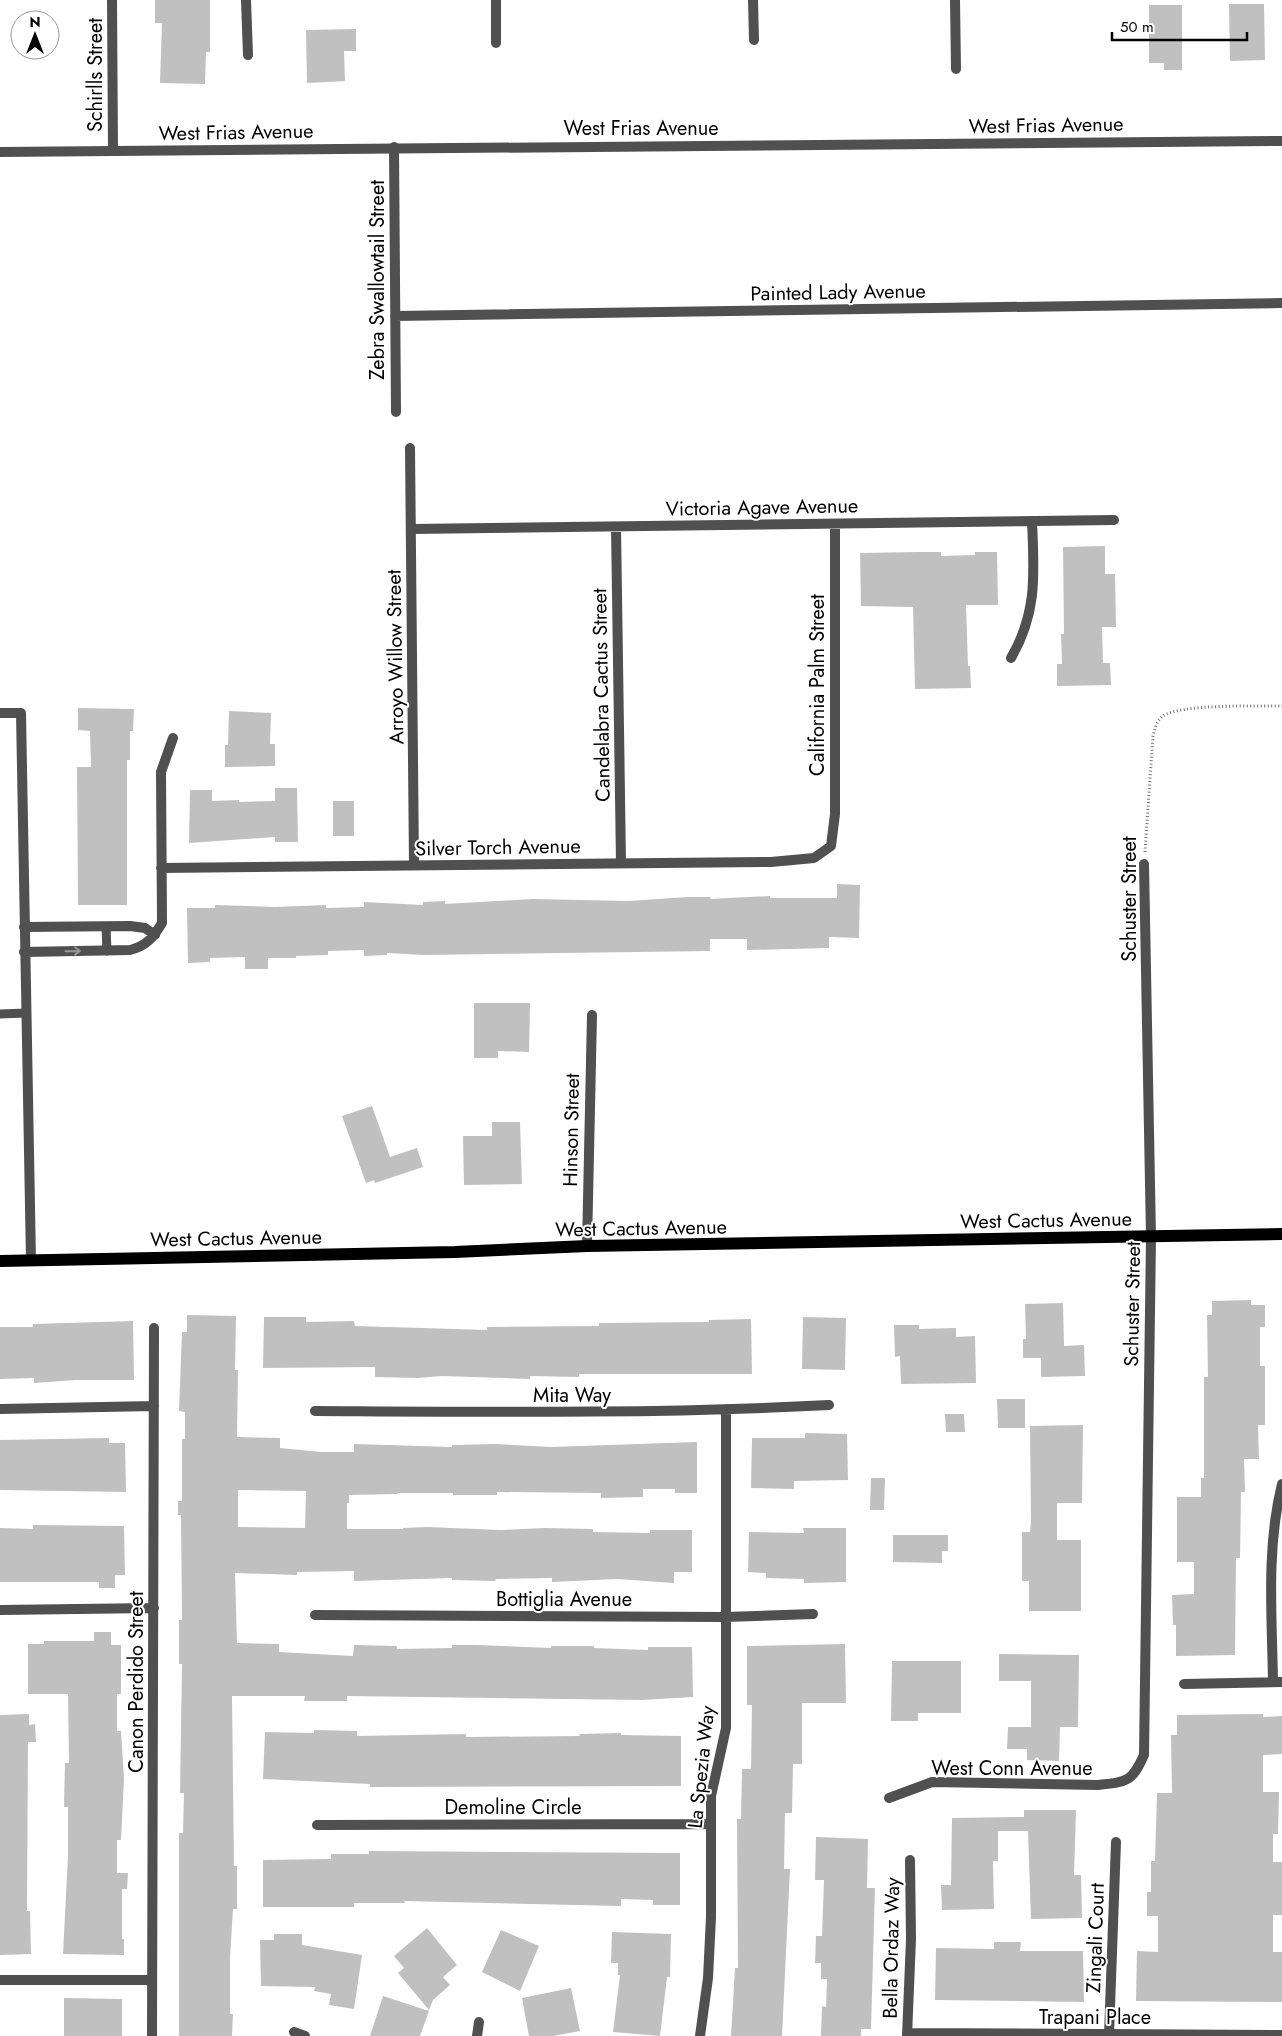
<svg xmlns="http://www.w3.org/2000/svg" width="1282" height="2036" viewBox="0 0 1282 2036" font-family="Jost,sans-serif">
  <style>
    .building { fill: #c0c0c0; fill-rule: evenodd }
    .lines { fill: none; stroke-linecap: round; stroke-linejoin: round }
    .path { stroke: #727272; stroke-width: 3; stroke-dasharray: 1 2.5; stroke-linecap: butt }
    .service { stroke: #505050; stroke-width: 9 }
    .minor { stroke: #505050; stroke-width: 10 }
    .tertiary { stroke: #505050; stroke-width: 10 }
    .primary { stroke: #000; stroke-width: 12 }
    .oneway { stroke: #969696 }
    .labels { text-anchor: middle; stroke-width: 4; stroke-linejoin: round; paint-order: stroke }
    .street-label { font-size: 20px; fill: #000; stroke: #fff }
  </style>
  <rect width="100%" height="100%" fill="#fff"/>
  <!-- building -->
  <path class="building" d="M155,0H210V52H206L205,84L160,83L162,23H155Z
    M1229,4H1264L1265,60L1230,61Z
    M1149,5H1182V70H1164V63H1149Z
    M356,29V51H344L345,81L307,83L306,30Z
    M1105,546V574H1115L1116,627H1102L1103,663H1110L1111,685L1057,686V664H1062L1061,634H1064L1063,547Z
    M918,552H941V556L975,555V552H997L998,605H966L968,666H970L971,688L915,689L913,607L861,606L860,553Z
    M78,708L134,709L133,731H130V760H127V905H78L77,767H91L90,731L78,730Z
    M229,711L271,713L270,744H275V766L225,767V745H228Z
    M275,788H297L298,842H275V837L189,843L190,790H212V801L239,800V802L275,801Z
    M333,801H354V836H333Z
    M837,884L860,885L859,938L829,937V948L747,950V939H710V951L424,955L387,953V955L364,956V950L328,951V955L296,956V958H268V969H245V957L210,958V962L188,963L187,908H215V905L275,907L326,905V908L364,907V902L423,905V902L445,901V904L533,899L628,901L688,897H711L710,899L770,896V898H837Z
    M474,1003H530L529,1052L498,1051V1058H474Z
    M372,1106L390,1157L417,1148L423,1167L375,1183L374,1180L366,1183L342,1116Z
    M492,1122H520L522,1184L464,1185L463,1136H492Z
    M1251,1300V1305H1265V1327H1260V1366H1265V1425H1258L1259,1459H1244L1245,1492H1241L1240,1558H1236L1235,1655L1176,1656V1625H1173L1172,1595L1194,1594V1562H1177V1497H1201V1478H1204V1377H1208L1207,1315H1212V1301Z
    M1063,1303L1064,1346L1084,1345L1085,1376L1041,1377V1358H1023V1339H1026L1025,1304Z
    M187,1315L236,1316L235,1370H238L237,1437L280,1438V1448L321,1452H354V1444L452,1447V1445L496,1444L551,1447L697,1442V1493H675V1489H643V1497L601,1498V1493L497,1492V1495H453V1493H398V1494L349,1495V1503H347V1529H403V1528L427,1527L501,1530L545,1528L593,1529V1532L650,1533V1530H692V1572H674V1583L617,1579L552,1582V1578L496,1579L495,1581L452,1580V1578L354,1581V1571L297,1572V1575L235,1573L237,1643L279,1644V1652L353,1656L354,1645L397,1646V1649L452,1648V1645H476L551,1648V1646H594V1648L648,1650V1647H692L693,1697L642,1700L347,1696V1701H304L305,1696H232L234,1866H237V1909H233L230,1957V2014H233L232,2036H179V1833H183L184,1793H180L182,1664H179V1620H182L181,1515H178V1501H182V1439H185V1412L179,1411L182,1332H187ZM238,1490L306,1491L305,1528L238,1527Z
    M264,1317H306V1322L354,1321L355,1326L487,1330V1327L599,1326V1323L709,1322V1320L751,1319L752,1374H579V1377L530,1376V1379L442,1376L418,1378L375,1377V1367L263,1368Z
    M803,1317L846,1318L845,1370L802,1369Z
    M133,1321L134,1380H76L34,1383V1378L0,1379V1327H33V1324Z
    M894,1325H919V1329L956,1328V1337L975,1336L976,1383L901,1384L900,1356L895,1357Z
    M997,1399H1025V1428H998Z
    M945,1414H964L965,1432H946Z
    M1083,1425L1082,1503H1057V1540H1081V1611H1029V1581H1022V1532H1030L1031,1522L1030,1426Z
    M805,1433L847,1434L848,1480L794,1481V1489L751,1488L752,1438H805Z
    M109,1438V1443H125L126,1492L0,1490V1440Z
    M871,1478H885L884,1510H870Z
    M33,1525L124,1526L125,1575H115V1588H99V1582H0V1528L33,1529Z
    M803,1528H846V1582L804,1583V1579L766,1578V1573L748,1572L749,1532L804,1533Z
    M893,1535H948V1551H942V1563L893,1562Z
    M94,1632H111V1645H121V1694H117V1731H121L124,1779L121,1840H117V1873H128L127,1889H122V1939H124V1955L63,1954L68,1856V1807H64L65,1763H69L68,1694H28V1644H44V1641H94Z
    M845,1644L846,1703H802V1764H793L792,1813H785L784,1869H790L782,2036H731L735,1968H738L737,1819H741L742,1769H751L752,1705H747V1646Z
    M999,1654L1079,1655L1078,1727H1060L1059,1761L1027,1760V1749H1007L1008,1727H1031V1681H999Z
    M892,1661H961V1713H918V1721H891Z
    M29,1714V1725L35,1724L36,1742H28L27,1911H30L31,1954L0,1955V1715Z
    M1263,1714V1717L1282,1716V1754L1263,1755V1792H1279L1278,1834H1273V1862H1282V1915H1273V1952H1282V2002L1136,2001L1137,1951L1158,1952V1916H1147V1892H1151V1861H1155L1157,1793H1172L1171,1735H1177V1715Z
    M314,1730L357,1731V1736L466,1734V1737L580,1736L579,1734L621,1733V1735L681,1736V1786L370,1787V1784L263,1779L265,1732L314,1733Z
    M1024,1810H1076L1074,1875H1081L1082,1918L1031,1919L1028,1831H998V1861H993L994,1909L942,1910L941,1885H951L952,1818L1024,1817Z
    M816,1837L868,1839L867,1888H875L871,2029H861V2036H821L822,2006L826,2007L827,1979H821V1963H815L816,1936H822L824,1880H815Z
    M369,1851L680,1853V1905H653V1900L621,1899V1906L404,1901L405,1903H354V1907H263V1860L331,1859V1854H369Z
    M427,1928L457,1965L443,1977L450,1985L433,2000L429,2010L398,1973L404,1968L394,1956Z
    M501,1930L539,1946L520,1991L482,1972Z
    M612,1932L671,1934L670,1977H667L660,2036L613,2032L620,1975H618V1963H611Z
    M274,1934H302V1945L362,1955L354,2009L329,2005L331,1994L314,1991L315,1987L261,1986L260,1940H274Z
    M994,1942H1021L1020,1951H1083L1084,2002L935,2000L936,1948L994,1949Z
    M571,1988L580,2031L553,2036H529L522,1998Z
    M383,1996L429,2011L420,2036H370Z
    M64,1998L122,1999V2036H64Z"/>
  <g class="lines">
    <!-- path -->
    <path class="path" d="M1145,852L1153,736C1155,729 1156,721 1163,716C1180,704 1258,706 1282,706"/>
    <!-- service -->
    <path class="service" d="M106,927L107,951
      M0,1014L26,1013"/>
    <!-- minor -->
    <path class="minor" d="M112,0L113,150
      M246,0L248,55
      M496,0V43
      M753,0L754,40
      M955,0L956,69
      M394,147L396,412
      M395,316L1282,303
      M410,448L414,865
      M616,527L621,863
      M411,529L1114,520
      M1011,658C1038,612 1034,572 1032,521
      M0,713H21L31,1261
      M161,868L771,862L814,858L831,846L835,814V524
      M24,927L130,926L145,928L155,935
      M24,952L130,950C146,946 153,938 162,923L161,772L173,738
      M587,1246L592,1015
      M0,1409L154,1406
      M315,1411C486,1412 658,1414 829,1405
      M0,1610L154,1608
      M315,1615L725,1617L813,1614
      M1273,1682C1272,1616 1266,1549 1282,1484
      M1184,1684L1282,1682
      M889,1798L932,1782L1098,1785C1127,1782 1132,1782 1144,1755L1151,1237L1144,864
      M317,1825L710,1824
      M0,1980H152
      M294,2032L305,2036
      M907,2033L1282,2035
      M1109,2035L1116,1842
      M152,2036L154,1328
      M477,2036L479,2022
      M700,2036L708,1978L711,1917V1796L726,1728V1411
      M907,2036L911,1939L910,1860"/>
    <!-- tertiary -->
    <path class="tertiary" d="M0,152L1282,141"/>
    <!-- primary -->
    <path class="primary" d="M0,1261L455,1252L587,1246L1282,1234"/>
  </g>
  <!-- one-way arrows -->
  <defs><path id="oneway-shaft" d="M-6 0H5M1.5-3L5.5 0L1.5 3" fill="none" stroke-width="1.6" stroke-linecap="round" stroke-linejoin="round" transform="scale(1.25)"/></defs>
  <use class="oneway" href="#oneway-shaft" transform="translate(73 951) rotate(-1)"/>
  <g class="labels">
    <!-- street labels -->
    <g class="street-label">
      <text transform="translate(95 75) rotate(-90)" y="7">Schirlls Street</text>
      <text transform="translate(1046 125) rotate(-1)" y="7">West Frias Avenue</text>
      <text x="641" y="135">West Frias Avenue</text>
      <text transform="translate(236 132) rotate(-1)" y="7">West Frias Avenue</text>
      <text transform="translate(377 280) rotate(-90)" y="7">Zebra Swallowtail Street</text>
      <text transform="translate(838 292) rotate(-1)" y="7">Painted Lady Avenue</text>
      <text transform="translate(762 507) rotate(-1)" y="7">Victoria Agave Avenue</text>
      <text transform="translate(395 657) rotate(-91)" y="7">Arroyo Willow Street</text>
      <text transform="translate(817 685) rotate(-90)" y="7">California Palm Street</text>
      <text transform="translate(601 695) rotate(-91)" y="7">Candelabra Cactus Street</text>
      <text transform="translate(498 847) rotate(-1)" y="7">Silver Torch Avenue</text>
      <text transform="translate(1129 899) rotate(-90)" y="7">Schuster Street</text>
      <text transform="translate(571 1130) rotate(-89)" y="7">Hinson Street</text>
      <text transform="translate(1046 1220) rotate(-1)" y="7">West Cactus Avenue</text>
      <text transform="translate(641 1228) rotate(-1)" y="7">West Cactus Avenue</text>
      <text transform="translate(236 1238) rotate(-1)" y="7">West Cactus Avenue</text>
      <text transform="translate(1132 1304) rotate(-89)" y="7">Schuster Street</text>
      <text x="572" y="1402">Mita Way</text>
      <text x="564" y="1606">Bottiglia Avenue</text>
      <text transform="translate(136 1682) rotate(-90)" y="7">Canon Perdido Street</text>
      <text transform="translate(701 1767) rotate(-84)" y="7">La Spezia Way</text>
      <text x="1012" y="1775">West Conn Avenue</text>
      <text x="513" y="1814">Demoline Circle</text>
      <text transform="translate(1095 1938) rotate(-88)" y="7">Zingali Court</text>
      <text transform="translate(891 1948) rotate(-89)" y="7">Bella Ordaz Way</text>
      <text x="1095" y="2024">Trapani Place</text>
    </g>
  </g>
  <!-- north arrow -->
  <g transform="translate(35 35)"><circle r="24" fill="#ffffff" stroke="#999999"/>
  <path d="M0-4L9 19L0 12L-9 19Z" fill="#000000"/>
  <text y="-8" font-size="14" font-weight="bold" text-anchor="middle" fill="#000000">N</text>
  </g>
  <!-- scale -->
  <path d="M1112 32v8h135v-8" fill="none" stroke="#000000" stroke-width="2.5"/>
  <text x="1120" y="32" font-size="15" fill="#000000" stroke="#ffffff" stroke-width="4" paint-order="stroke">50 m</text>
</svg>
